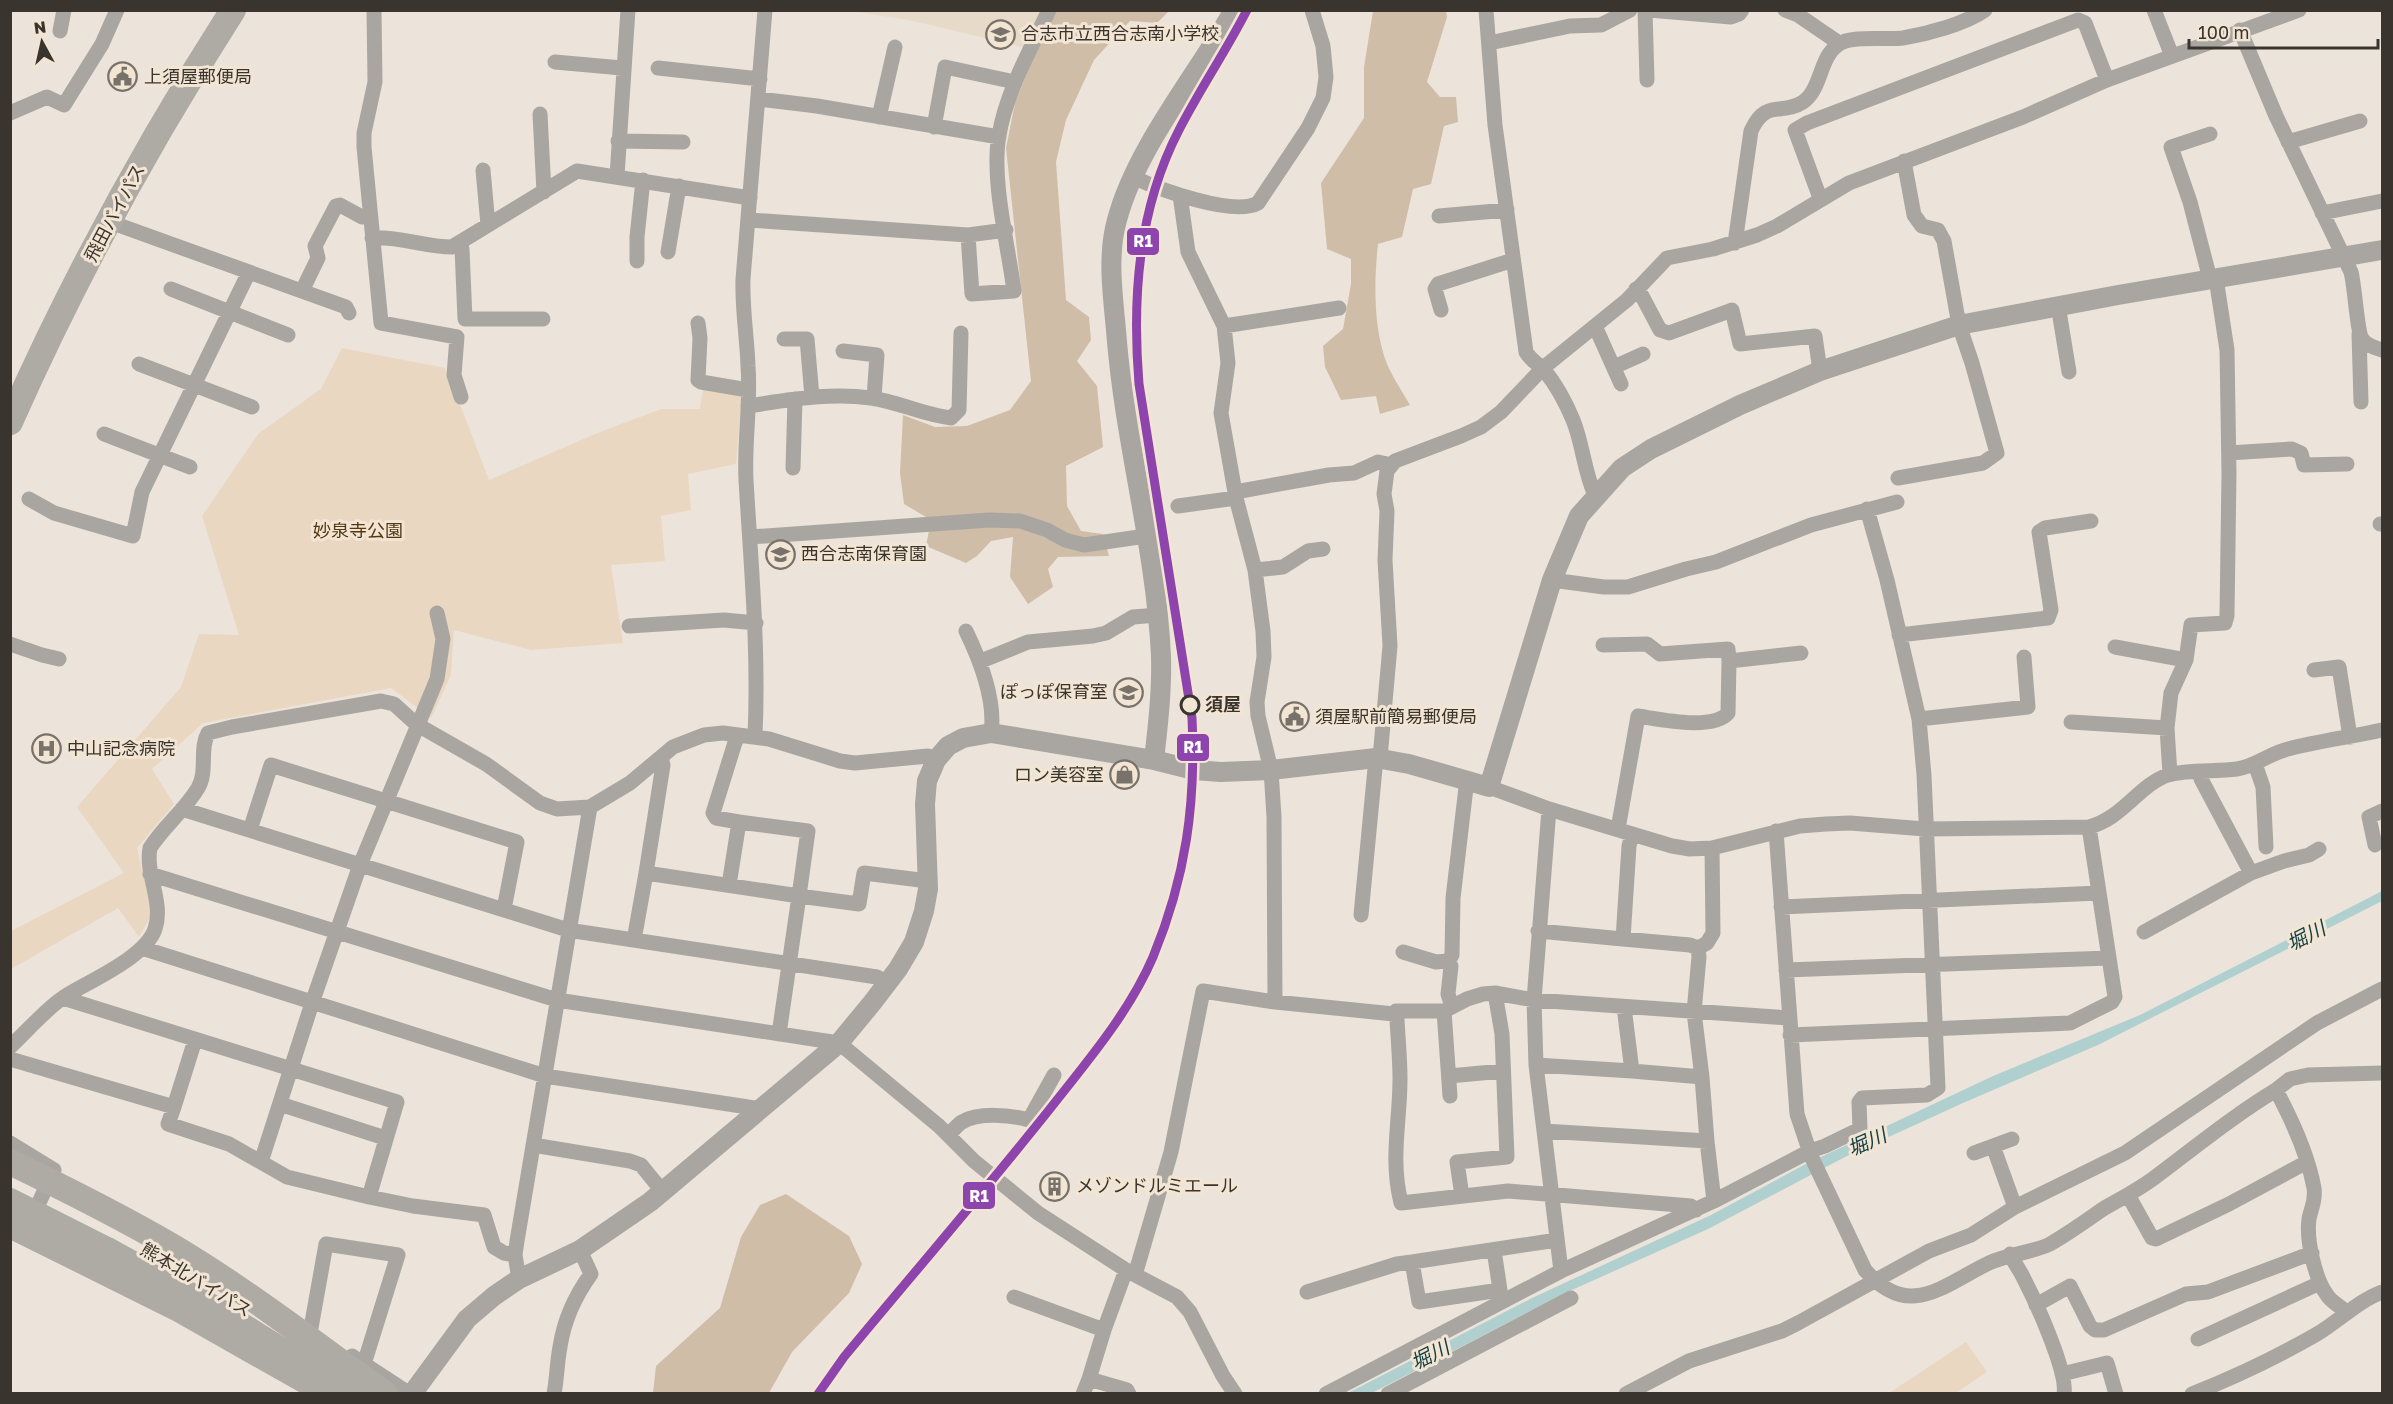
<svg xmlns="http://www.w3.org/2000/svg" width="2393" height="1404" viewBox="0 0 2393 1404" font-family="'Golos Text','Noto Sans JP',sans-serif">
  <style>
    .built { fill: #e7dac9 }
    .green { fill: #e9d7c1 }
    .forest { fill: #cfbda8 }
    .water { fill: #b0d0d0 }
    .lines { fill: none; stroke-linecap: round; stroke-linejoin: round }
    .minor { stroke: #a9a6a2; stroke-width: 15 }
    .tertiary { stroke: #a9a6a2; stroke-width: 20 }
    .trunk { stroke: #aeaaa4; stroke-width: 26 }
    .trunk-bridge { stroke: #aeaaa4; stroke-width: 26 }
    .rail-1-casing { stroke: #f3e5d3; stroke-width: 14 }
    .rail-1 { stroke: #8e44ad; stroke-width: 9 }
    .stop-dot { fill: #f3e5d3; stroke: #3a342e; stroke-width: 3 }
    .labels { text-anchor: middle; stroke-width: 6; stroke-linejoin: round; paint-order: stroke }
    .poi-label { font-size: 18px; fill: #3a342e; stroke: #f3e5d3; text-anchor: start }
    .street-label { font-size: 18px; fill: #3a342e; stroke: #f3e5d3 }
    .park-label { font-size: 18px; fill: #533811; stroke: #f3e5d3 }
    .stop-label { font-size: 18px; font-weight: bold; fill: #3a342e; stroke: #f3e5d3; text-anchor: start }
    .water-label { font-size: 20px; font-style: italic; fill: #134144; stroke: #f3e5d3 }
    .line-badge { stroke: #f3e5d3; stroke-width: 2 }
    .badge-label { font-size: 16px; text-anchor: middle; font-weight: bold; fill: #fff }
  </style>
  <rect width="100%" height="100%" fill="#ece4da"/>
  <!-- built -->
  <path class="built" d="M851,11H1044L1026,48L909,20Z"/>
  <!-- green -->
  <path class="green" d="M342,348L445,368L451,392L461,407L489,480L595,434L661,409H700L703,388L742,395L736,464L688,474L691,510L661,516L665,561L611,565L623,643L531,650L454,630L451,675L431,718L391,688L203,723L152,769L174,804L137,848L152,914L139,937L118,908L11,969V931L124,873L77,807L181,687L199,634L239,635L202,516L259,433L321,389Z
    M1966,1342L1987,1372L1956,1393H1889Z"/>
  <!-- forest -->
  <path class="forest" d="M1054,11H1169L1157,23L1130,21L1094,60L1066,120L1056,162L1066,300L1089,317L1091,340L1077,361L1097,386L1103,447L1066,466L1067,506L1081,531L1103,534L1109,556L1058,557L1048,569L1053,587L1028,604L1010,577L1013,537L991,541L977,556L966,563L926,546L931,520L904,504L900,473L903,415L935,427L967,426L1010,410L1031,381L1006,148L1015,103L1043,33Z
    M1373,11H1446L1447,17L1427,82L1440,97H1456L1458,122L1444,126L1431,184L1413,189L1402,237L1378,244C1374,281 1373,328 1387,364C1393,378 1402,391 1410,405L1380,414L1376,396L1341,400L1325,367L1323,346L1343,329L1351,284V259L1327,249L1321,183L1364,118V67Z
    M786,1194L849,1236L862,1264L849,1293L792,1352L769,1393H653L656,1366L720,1308L741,1237L760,1205Z"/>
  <!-- water -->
  <path class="water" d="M2382,891V901L2098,1045L1963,1103L1845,1157L1708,1229L1563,1294L1372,1393L1346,1394L1532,1298L1711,1215L1804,1165L1993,1076L2140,1015Z"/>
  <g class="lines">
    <!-- minor -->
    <path class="minor" d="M374,10L375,82L364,133V147L381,323L457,337L454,375L461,397
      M1486,10L1495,125L1526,352C1531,361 1539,364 1545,371C1557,386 1566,403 1573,420C1583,444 1584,472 1595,495
      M1645,10L1647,80
      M1649,10L1731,17L1739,14L1742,10
      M1785,10L1798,15L1839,43
      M2154,10L2172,56
      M2240,30L2276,116L2351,272C2355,287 2357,331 2362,339C2366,345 2375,348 2382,350
      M60,31L64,10
      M1489,43L1570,26L1601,25L1630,10
      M555,62L622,68
      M658,68L760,79
      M759,99L817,106L999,137
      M10,113L47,97L64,105L102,44L117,10
      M540,114L544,192
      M879,117L895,47
      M934,127L945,67L1015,82
      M2210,134L2171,147L2190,202L2210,279
      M618,141L683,142
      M2288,142L2360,121
      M483,170L488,225
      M617,176L628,10
      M1133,177C1158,189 1234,217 1258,203L1308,128L1323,98L1326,77L1323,46L1312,10
      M1180,195L1188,252L1224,326L1228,363L1221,413L1236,498L1255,570L1263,631L1264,657L1257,702L1258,716L1271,770L1274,817L1275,1002
      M1820,198L1795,130L1807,123L2078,20L2085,23L2107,80
      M2322,213L2382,201
      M1439,216L1507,210
      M749,220L968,235L1006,230
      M110,222L346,307L349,313
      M968,235L972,294L1014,291C1008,244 991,180 999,135C1007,90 1030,51 1049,10
      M372,238C399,236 425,247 452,247L577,171L750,198
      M1735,243L1751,131C1766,98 1782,116 1803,102C1822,89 1819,57 1839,44C1851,35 1886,40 1903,38C1927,34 1965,24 1985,10
      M460,244L462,249L465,319H543
      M668,252L679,186
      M637,261V237L643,180
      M171,289L288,335
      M1636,289L1642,296L1660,330L1669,333L1732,310L1740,344L1815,336L1820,371
      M302,291L318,258L315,246L336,206L340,205L362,217L370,216
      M2058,305L2069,372
      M1441,310L1435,289L1438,284L1513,260
      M698,323L700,338L698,380L701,382L748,390
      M1224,326L1339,308
      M1595,326L1621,384
      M2359,334L2361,402
      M784,339H807L812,397
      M843,351L877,355L874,398
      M139,364L252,407
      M1614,367L1643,354
      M748,406C789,400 830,392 871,398C899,402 924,415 951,418L959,410L961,333
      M104,434L190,467
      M2229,453L2292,449L2301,453L2304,465L2347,464
      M793,468L795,399
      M1898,478L1983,463L1997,453L1972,363L1959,325L1944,241L1938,230L1922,226L1914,215L1904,161
      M1235,492L1329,475L1354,473L1378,462L1392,465
      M29,499L54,513L133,536L142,492L249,272
      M1178,506L1236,498
      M2380,524H2382
      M750,537L989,520L1020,521L1047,530L1065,540L1084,545L1146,536
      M1255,570L1283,567L1308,551L1323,549
      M1552,580L1604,587H1628L1686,569L1716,562L1811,525L1897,502
      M629,626L724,620L756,623
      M966,631C980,660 996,700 991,733
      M1899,635L2048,618L2051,610L2039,532L2045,528L2091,521
      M10,644L42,655L59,659
      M1603,645L1647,644L1660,654L1728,649L1729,661L1801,653
      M2115,647L2186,660
      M981,661L1028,642L1093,636L1106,633L1133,617L1158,615
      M2314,670L2339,667L2350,737
      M1919,719L2028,707L2024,657
      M2071,722L2167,728
      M755,736C759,650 751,566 746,480C744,442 751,404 748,366C747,337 742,309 743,279L765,10
      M1380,758L1390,646L1385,560L1387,511L1384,494L1387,471L1395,461L1461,436L1481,427L1501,412L1543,368L1627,300L1667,258L1713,249L1757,235L1777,226L1849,183L2023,117L2107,80L2299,10
      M2255,764L2263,787L2266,847
      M2200,772L2201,779L2251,873
      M2170,774L2167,728L2171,693L2186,660L2191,625L2225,623L2227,616L2229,473L2227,350L2216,278
      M1489,787L1549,809L1672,846L1690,849L1712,848L1800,826L1826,824L1850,823L1925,829L2089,827C2123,818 2139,785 2168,775C2188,769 2216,772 2237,769C2256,766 2270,753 2288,749C2319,741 2351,737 2382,730
      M182,809L568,930L877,977L887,984
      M1549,809L1534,1000L1536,1065L1561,1271
      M1618,829L1638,716C1659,719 1713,731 1728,713L1729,661
      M250,830L271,765L517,842L504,909
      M1776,831L1797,1114L1811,1156L1865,1270C1909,1321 1943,1285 1989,1263C2008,1254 2035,1252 2050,1244C2068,1234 2086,1221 2103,1209C2120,1199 2138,1190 2154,1178C2194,1148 2233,1116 2276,1090C2292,1120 2308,1154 2314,1188C2316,1201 2311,1208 2309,1219C2306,1239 2315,1279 2327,1295C2332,1303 2341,1306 2347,1313
      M2375,845L2369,817L2382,811
      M646,873L663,765L661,757
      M150,874L557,1000L839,1043L939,1126L974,1161L1038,1213L1126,1270L1177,1297L1190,1312L1223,1376L1235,1394
      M729,885L739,822L716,818L713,813L737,736
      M1781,907L2099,893
      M1361,915L1376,758
      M1538,931L1623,939L1629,846L1632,834
      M2144,932L2251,873L2284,861L2309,855L2319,849
      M1623,939L1690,945L1698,948L1699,957L1694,1012L1702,1077L1632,1071L1624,1007
      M634,940L646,873L799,896L808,831L739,822
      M142,948L545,1076L761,1109
      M1698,948L1707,943L1713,933L1712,848
      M1403,952L1436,962L1448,961L1452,955L1453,898L1467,779
      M1448,961L1451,966L1448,994L1452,1007
      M1786,970L2109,958
      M63,998L397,1102L369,1197
      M1444,1011L1450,1096
      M1394,1014L1397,1019C1398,1039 1400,1059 1400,1079C1400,1123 1390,1158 1401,1203L1508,1191L1691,1206L1696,1210
      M779,1034L799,896L859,904L864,873L928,881
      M1790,1035L2070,1023L2112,1002L2115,997L2089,827
      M10,1047C26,1032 47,1008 64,997C89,981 145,958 155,929C164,902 145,875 150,848C164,826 185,810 198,788C208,771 199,749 208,733L232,727L381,701L394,704L416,724L486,764L540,803L557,809L590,807L630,783L673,747L704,735L723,733L769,739L840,761L855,763L928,756L936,760
      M10,1059L174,1107L195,1040
      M1536,1065L1632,1071
      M1449,1076L1503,1071
      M2276,1090L2290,1079L2308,1075L2382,1073
      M280,1104L385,1138
      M174,1107L168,1124L229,1144L287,1177L369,1197L413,1206L484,1215L494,1247L504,1253L515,1255
      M1544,1131L1707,1141L1702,1077
      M948,1135C953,1131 957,1125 962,1122C978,1112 1011,1115 1029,1120L1054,1075
      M1707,1141L1714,1201
      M10,1143L54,1170L31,1220
      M533,1145L630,1161L641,1165L663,1192
      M1993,1146L2015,1207
      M1974,1153L2012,1139
      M261,1162L312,1003L360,865L437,679L443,639L437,613
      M2128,1195L2152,1238L2156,1239L2229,1204L2307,1162
      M1462,1196L1457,1162L1507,1157L1502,1034L1495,993
      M2010,1254C2014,1263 2020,1270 2024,1279C2035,1300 2068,1372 2064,1394
      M1412,1262L1557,1240
      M1135,1275L1171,1152L1203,991L1275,1002L1394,1014L1396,1011H1444L1467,999L1483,994L1495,993L1534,1000L1789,1018
      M519,1279L515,1255L517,1241L590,807
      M1307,1292L1397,1264L1412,1262L1419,1302L1500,1290L1494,1250
      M1014,1297L1104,1330L1126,1270
      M2036,1305L2070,1286L2090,1326L2095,1330H2104L2186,1294L2208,1292L2312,1253
      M311,1328L326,1244L398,1255L364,1364
      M1104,1330L1089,1379L1127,1390L1129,1394
      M2198,1339L2320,1283
      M352,1356L410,1394
      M2062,1374L2107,1363L2116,1394
      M554,1394C557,1378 557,1362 560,1347C564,1320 575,1296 591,1274L580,1250
      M1083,1394L1089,1379
      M1326,1394L1561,1271L1714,1201L1810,1151L1825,1146L1860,1129L1859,1102L1862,1098L1927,1095L1938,1088L1924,775L1919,719L1887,580L1867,509
      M1388,1394L1571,1298
      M1626,1394L1689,1361L1782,1331L1798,1323L1929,1251L1971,1235L2015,1207L2125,1153L2317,1023L2382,989
      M2192,1394C2235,1377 2277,1357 2317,1334C2339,1321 2358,1301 2382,1292"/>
    <!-- tertiary -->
    <path class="tertiary" d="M1154,760C1158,725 1162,691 1161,656C1156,550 1126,447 1117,342C1114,302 1106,258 1117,220C1136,148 1197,75 1234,10
      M412,1394L467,1319L494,1296L519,1279L580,1250L650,1202L839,1043L872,1003L898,969L914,942L924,911L928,889L925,804L927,781L936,760L948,746L963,738L991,733L1154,760L1194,770L1221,772L1271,770L1376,758L1409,764L1489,787L1552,580L1579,516L1622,468L1651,449L1740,405L1820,371L1959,325L2118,295L2382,250"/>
    <!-- trunk -->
    <path class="trunk" d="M10,422C73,280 149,141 233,10
      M107,1250L215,1309L351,1394"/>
    <!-- trunk-bridge -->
    <path class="trunk-bridge" d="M10,1162C66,1189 120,1216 173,1247C247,1291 315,1344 385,1394
      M10,1201L107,1250
      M10,1225L177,1308L329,1394"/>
    <defs>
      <path id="rail-1" d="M818,1394L844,1357C912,1275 982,1194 1049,1110C1086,1063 1129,1013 1153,957C1186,877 1196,804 1192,718L1139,384C1132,298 1138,209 1179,130C1200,89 1226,51 1247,10"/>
    </defs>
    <!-- rail-1 casing -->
    <use href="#rail-1" class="rail-1-casing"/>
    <!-- rail-1 -->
    <use href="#rail-1" class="rail-1"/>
  </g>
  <!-- icons -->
  <defs>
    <symbol id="school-ring" viewBox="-11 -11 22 22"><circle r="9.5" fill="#f3e5d3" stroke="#78726a" stroke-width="1.5"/><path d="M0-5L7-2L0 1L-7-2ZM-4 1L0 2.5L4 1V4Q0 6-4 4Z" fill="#78726a"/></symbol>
    <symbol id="civic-ring" viewBox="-11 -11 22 22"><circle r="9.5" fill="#f3e5d3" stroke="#78726a" stroke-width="1.5"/><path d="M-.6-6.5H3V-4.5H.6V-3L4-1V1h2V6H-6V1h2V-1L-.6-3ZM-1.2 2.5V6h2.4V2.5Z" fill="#78726a"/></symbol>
    <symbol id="hospital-ring" viewBox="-11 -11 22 22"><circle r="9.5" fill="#f3e5d3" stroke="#78726a" stroke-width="1.5"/><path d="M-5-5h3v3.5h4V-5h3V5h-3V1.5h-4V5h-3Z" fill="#78726a"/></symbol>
    <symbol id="shop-ring" viewBox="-11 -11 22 22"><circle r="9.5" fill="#f3e5d3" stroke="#78726a" stroke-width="1.5"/><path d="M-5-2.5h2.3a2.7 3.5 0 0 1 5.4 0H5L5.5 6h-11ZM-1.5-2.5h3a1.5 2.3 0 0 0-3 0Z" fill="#78726a"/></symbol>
    <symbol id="building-ring" viewBox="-11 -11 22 22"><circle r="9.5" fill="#f3e5d3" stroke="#78726a" stroke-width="1.5"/><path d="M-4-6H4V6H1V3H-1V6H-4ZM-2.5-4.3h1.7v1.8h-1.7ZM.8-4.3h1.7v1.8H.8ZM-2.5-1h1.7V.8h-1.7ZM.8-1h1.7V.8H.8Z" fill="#78726a"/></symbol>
  </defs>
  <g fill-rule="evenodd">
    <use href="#school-ring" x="984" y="18" width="33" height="33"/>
    <use href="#civic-ring" x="106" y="60" width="33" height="33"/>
    <use href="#school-ring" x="764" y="538" width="33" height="33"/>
    <use href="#school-ring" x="1112" y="676" width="33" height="33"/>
    <use href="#civic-ring" x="1278" y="700" width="33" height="33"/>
    <use href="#hospital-ring" x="30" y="732" width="33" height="33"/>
    <use href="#shop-ring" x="1108" y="758" width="33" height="33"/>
    <use href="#building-ring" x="1038" y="1170" width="33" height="33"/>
  </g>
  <!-- markers -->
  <circle class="stop-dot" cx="1190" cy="705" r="9"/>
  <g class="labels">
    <!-- poi labels -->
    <g class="poi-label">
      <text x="1021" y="40">合志市立西合志南小学校</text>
      <text x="144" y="83">上須屋郵便局</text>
      <text x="801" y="560">西合志南保育園</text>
      <text x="1108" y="698" text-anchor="end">ぽっぽ保育室</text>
      <text x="1315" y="723">須屋駅前簡易郵便局</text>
      <text x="67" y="755">中山記念病院</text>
      <text x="1104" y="781" text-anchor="end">ロン美容室</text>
      <text x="1076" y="1192">メゾンドルミエール</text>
    </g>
    <!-- street labels -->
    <g class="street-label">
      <text transform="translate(115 213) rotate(-62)" y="6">飛田バイパス</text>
      <text transform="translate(196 1280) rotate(31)" y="6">熊本北バイパス</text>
    </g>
    <!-- park labels -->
    <g class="park-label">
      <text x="358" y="537">妙泉寺公園</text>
    </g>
    <!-- stop labels -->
    <g class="stop-label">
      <text x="1205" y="711">須屋</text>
    </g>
    <!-- water labels -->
    <g class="water-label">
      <text transform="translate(2306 936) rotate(-27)" y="7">堀川</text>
      <text transform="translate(1867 1142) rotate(-24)" y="7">堀川</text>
      <text transform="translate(1430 1355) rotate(-27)" y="7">堀川</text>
    </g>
  </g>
  <g class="line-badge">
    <rect x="1126" y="227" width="34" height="29" rx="6" fill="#8e44ad"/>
    <rect x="1176" y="733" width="34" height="29" rx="6" fill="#8e44ad"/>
    <rect x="962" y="1181" width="34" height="29" rx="6" fill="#8e44ad"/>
  </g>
  <g class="badge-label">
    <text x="1143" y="247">R1</text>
    <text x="1193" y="753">R1</text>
    <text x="979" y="1202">R1</text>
  </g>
  <!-- border -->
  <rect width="2393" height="1404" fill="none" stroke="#3a342e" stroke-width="24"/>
  <!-- north arrow -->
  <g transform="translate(42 42) rotate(352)" stroke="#f3e5d3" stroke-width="4.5" paint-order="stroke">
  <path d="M0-4.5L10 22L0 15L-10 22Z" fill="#3a342e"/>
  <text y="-9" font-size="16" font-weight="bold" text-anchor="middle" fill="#3a342e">N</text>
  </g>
  <!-- scale -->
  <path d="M2189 39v9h189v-9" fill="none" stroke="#3a342e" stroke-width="3"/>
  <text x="2198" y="39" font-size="18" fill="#3a342e" stroke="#f3e5d3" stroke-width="4.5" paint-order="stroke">100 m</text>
</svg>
